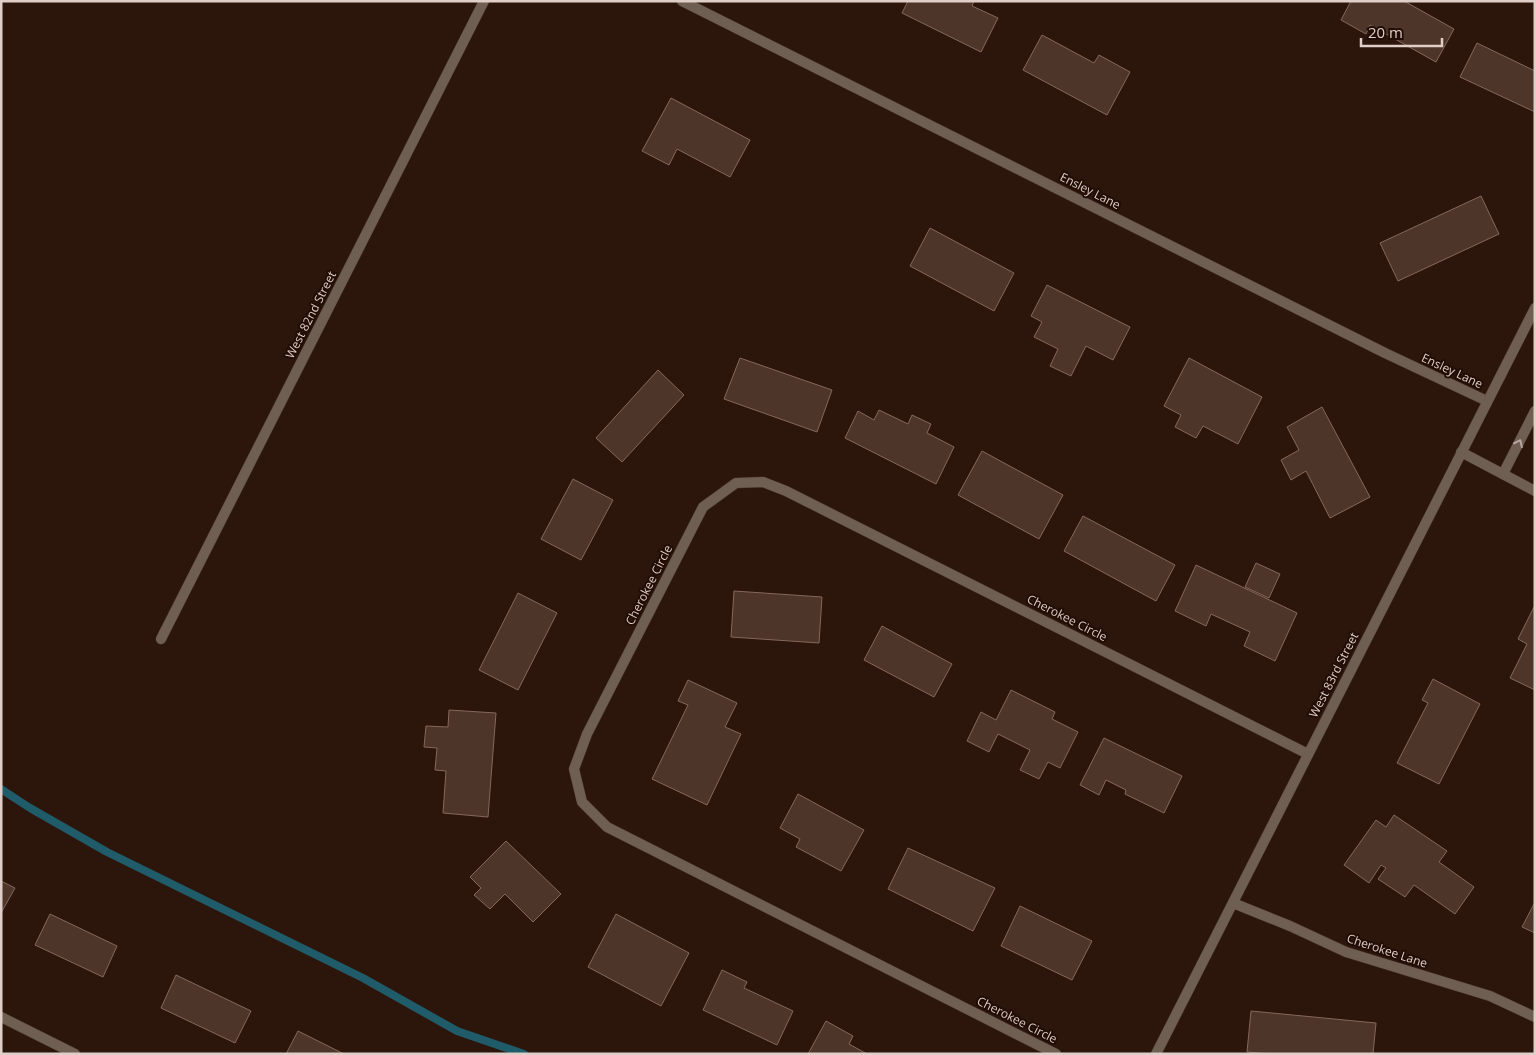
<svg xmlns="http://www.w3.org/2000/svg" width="1536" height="1055" viewBox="0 0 1536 1055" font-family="'Open Sans',sans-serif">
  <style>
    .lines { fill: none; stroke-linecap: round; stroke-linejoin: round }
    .stream { stroke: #205b69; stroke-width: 8 }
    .building { fill: #4e352a; stroke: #84685b }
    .service-casing { stroke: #453026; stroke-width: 11 }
    .minor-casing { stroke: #453026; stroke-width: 11 }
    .tertiary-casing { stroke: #453026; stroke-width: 11 }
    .service { stroke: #6f5e52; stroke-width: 10 }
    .minor { stroke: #6f5e52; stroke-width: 10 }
    .tertiary { stroke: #6f5e52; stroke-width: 10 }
    .oneway { stroke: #b8a79f }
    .labels { text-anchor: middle; stroke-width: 4; stroke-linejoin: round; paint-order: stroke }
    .street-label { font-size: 12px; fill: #dfcfc8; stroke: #220d04 }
  </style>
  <rect width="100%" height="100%" fill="#2c160c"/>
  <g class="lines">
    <!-- stream -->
    <path class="stream" d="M1,789L30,808L107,852L363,978L457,1031L524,1054"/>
  </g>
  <!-- building -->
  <path class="building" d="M908,1H974L972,6L998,18L981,52L902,13Z
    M1351,1H1404L1454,29L1436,62L1370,25L1366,34L1341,20Z
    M1042,35L1094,63L1099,55L1130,72L1107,115L1023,70Z
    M1477,43L1535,71V112L1460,77Z
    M671,98L750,140L730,177L677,149L669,165L642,151Z
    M1481,196L1499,234L1398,281L1380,243Z
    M930,228L1014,273L994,311L910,266Z
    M1047,285L1130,327L1113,360L1086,346L1071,376L1050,366L1058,349L1034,337L1042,322L1031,316Z
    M740,358L832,390L817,432L724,399Z
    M1189,358L1262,397L1238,444L1203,426L1196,438L1175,427L1181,415L1164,406Z
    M658,370L684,395L622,462L596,438Z
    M1322,407L1370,497L1330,518L1306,471L1291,480L1281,460L1299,450L1287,427Z
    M879,410L908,424L912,415L931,424L927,433L954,447L936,484L845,438L858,411L874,420Z
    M982,451L1063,495L1039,539L958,495Z
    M573,479L613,500L581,560L541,539Z
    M1083,516L1175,565L1156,601L1064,551Z
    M1256,563L1280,574L1269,598L1245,587Z
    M1196,565L1297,613L1275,661L1244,646L1250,632L1211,614L1206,626L1175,611Z
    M734,591L822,597L819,643L731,637Z
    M518,593L557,613L518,690L479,670Z
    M1535,605V690L1510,678L1527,644L1518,639Z
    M882,626L952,664L934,697L864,660Z
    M1433,679L1480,704L1439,784L1397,763L1428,703L1422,700Z
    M688,680L737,703L725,727L741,734L707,805L652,779L688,705L678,701Z
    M1011,690L1055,712L1052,719L1078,732L1060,768L1048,762L1039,779L1020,770L1030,750L998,734L989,752L967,741L981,712L996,720Z
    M449,710L496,713L488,817L443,813L446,771L435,770L437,748L424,747L426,726L448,727Z
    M1104,738L1182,776L1164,813L1125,794L1126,790L1106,780L1099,795L1080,785Z
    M798,794L864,830L841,871L796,847L800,839L780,828Z
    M1394,815L1447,851L1439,862L1474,887L1455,914L1414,885L1405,897L1378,879L1386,868L1381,865L1369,883L1344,865L1376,820L1386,827Z
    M506,841L561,894L533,922L505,894L490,909L474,895L481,888L470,877Z
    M908,848L995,888L973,931L888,889Z
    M1,881L15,888L1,913Z
    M1535,902V933L1522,927Z
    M1020,906L1092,941L1072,980L1001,946Z
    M50,914L117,946L103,977L35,945Z
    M616,914L689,953L661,1006L588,967Z
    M722,970L747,982L744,988L793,1011L777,1045L703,1010Z
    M176,975L251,1011L235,1043L161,1008Z
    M1251,1011L1376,1023L1373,1054H1271L1247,1052Z
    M826,1021L853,1036L849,1044L867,1054H808Z
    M298,1031L344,1054H286Z"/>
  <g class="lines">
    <defs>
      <path id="service" d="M1461,452L1535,491"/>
      <path id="minor" d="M682,1L1385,353L1487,401
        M1503,474L1535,411
        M161,639L484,1
        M1233,903L1290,926L1346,952L1490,996L1535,1017
        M1,1017L75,1054
        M1056,1054L607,827L582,802L574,769L587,734L703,507L736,483L763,482L786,491L1308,754"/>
      <path id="tertiary" d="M1156,1054L1535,308"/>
    </defs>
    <!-- service casing -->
    <use href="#service" class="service-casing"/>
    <!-- minor casing -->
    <use href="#minor" class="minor-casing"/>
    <!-- tertiary casing -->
    <use href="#tertiary" class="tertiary-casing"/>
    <!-- service -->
    <use href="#service" class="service"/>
    <!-- minor -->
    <use href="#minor" class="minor"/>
    <!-- tertiary -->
    <use href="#tertiary" class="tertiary"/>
  </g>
  <!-- one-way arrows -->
  <defs><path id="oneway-chevron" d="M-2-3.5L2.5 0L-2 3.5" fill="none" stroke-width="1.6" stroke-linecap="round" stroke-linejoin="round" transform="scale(1.25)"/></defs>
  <use class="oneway" href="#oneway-chevron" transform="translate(1519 443) rotate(-64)"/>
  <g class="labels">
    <!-- street labels -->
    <g class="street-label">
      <text transform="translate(1090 191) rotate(27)" y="4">Ensley Lane</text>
      <text transform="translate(311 315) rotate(-63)" y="4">West 82nd Street</text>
      <text transform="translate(1452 371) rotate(25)" y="4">Ensley Lane</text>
      <text transform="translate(649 585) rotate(-63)" y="4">Cherokee Circle</text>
      <text transform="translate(1067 618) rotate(27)" y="4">Cherokee Circle</text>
      <text transform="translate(1334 675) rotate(-63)" y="4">West 83rd Street</text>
      <text transform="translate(1387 951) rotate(18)" y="4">Cherokee Lane</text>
      <text transform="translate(1017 1020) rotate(27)" y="4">Cherokee Circle</text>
    </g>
  </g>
  <!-- border -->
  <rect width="1536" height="1055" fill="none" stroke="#dfcfc8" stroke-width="5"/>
  <!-- scale -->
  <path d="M1361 38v8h81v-8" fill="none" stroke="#dfcfc8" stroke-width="2.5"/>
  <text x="1368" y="38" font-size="15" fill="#dfcfc8" stroke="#220d04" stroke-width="4" paint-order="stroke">20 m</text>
</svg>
